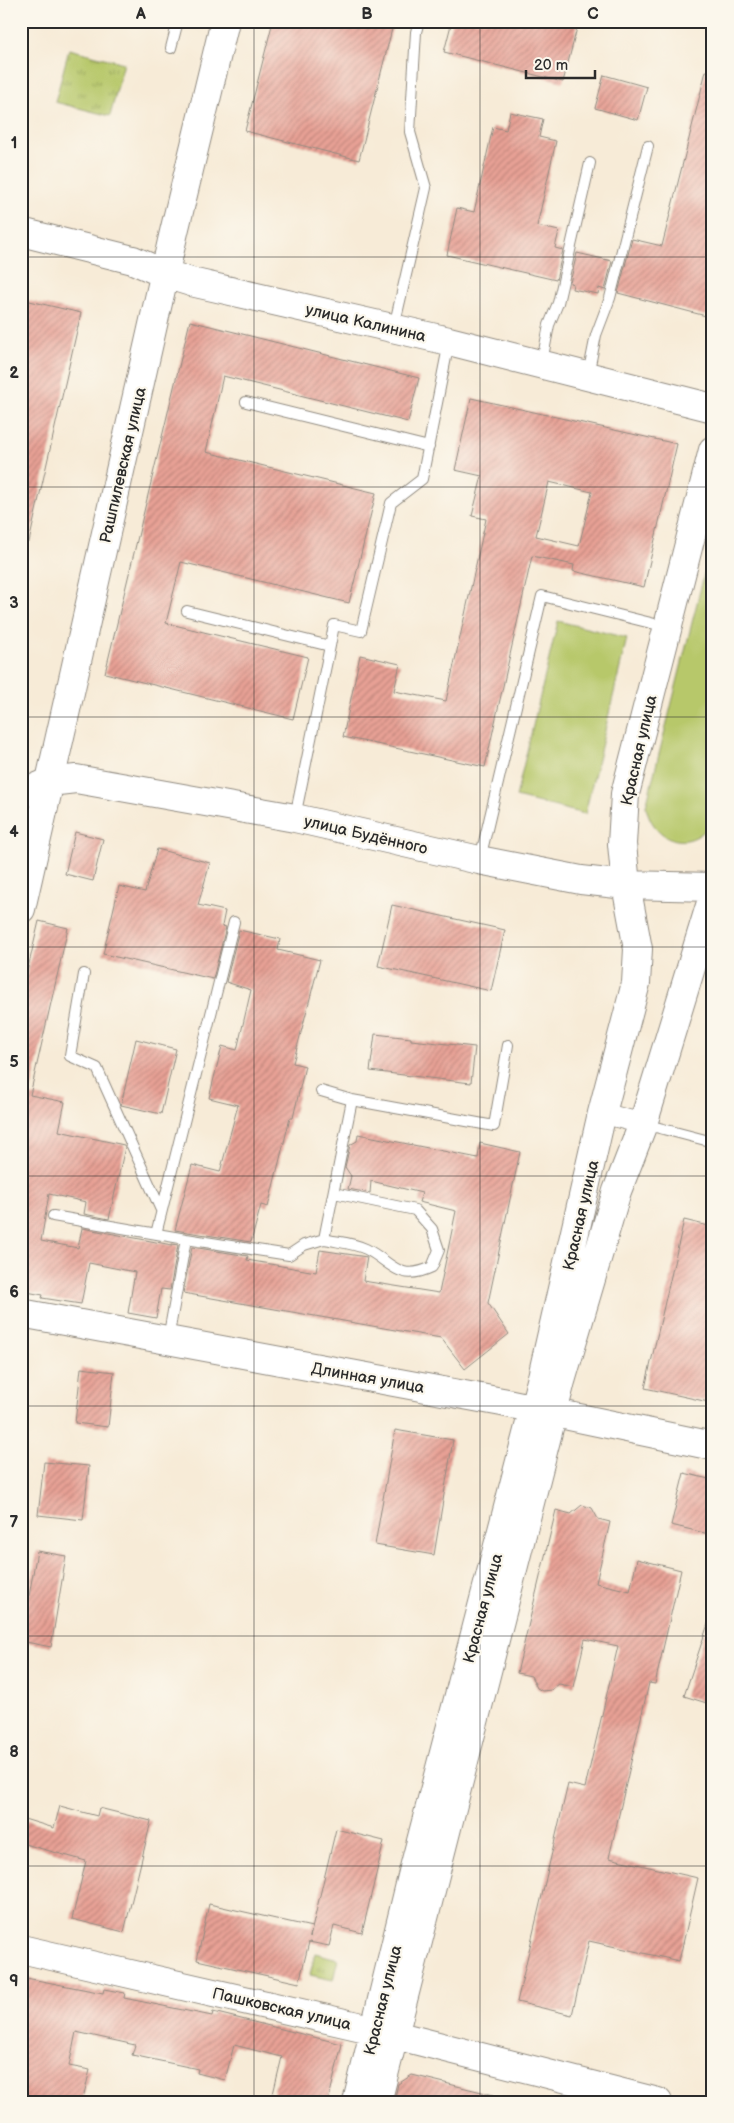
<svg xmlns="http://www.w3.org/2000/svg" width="734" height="2123" viewBox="0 0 734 2123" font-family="'Balsamiq Sans',sans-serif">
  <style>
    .grass { fill: url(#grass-tufts); stroke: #717a4a }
    .park { fill: #b7c86a; stroke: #717a4a }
    .building { fill: url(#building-hatch); fill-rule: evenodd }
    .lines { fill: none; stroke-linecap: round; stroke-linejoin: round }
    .lane-casing { stroke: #918b81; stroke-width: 12 }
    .street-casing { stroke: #918b81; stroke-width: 22 }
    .secondary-casing { stroke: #918b81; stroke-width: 30 }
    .lane { stroke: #fff; stroke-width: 10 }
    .street { stroke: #fff; stroke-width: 20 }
    .secondary { stroke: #fff; stroke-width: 28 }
    .grid { fill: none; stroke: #2b2b2b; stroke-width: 1; stroke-opacity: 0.55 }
    .labels { text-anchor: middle; stroke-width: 4.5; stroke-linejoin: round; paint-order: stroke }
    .street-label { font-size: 16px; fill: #2b2b2b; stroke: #fbf7ec }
    .neatline { fill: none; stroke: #2b2b2b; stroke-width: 2 }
    .grid-label { font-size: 16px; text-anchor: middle; font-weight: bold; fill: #2b2b2b }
  </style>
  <defs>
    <pattern id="grass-tufts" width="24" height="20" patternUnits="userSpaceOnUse" patternTransform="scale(1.25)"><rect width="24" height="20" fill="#b7c86a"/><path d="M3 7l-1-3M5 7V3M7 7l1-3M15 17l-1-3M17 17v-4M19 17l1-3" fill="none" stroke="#95a357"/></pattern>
    <pattern id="building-hatch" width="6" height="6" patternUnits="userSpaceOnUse" patternTransform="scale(1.25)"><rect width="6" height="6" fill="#e8a195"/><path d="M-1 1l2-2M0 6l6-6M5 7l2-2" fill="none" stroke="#bc837a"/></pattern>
  </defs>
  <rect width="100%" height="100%" fill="#fbf7ec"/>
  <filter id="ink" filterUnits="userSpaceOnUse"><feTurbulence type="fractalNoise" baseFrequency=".02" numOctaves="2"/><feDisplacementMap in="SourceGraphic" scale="10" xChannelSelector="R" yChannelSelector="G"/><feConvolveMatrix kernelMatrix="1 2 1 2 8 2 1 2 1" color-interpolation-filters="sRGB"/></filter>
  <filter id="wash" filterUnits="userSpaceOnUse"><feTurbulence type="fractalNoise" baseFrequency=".0096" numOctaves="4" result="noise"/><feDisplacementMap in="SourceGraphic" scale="20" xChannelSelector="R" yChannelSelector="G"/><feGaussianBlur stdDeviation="1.12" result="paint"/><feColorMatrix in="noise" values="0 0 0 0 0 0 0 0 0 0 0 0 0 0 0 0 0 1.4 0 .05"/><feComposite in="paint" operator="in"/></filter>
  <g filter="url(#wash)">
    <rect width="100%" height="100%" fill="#f7ebd7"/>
    <!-- grass -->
    <path class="grass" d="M69,49L124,63L110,116L55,102Z
      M315,1953L338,1959L333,1980L310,1975Z"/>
    <!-- park -->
    <path class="park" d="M713,539V820C693,854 653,843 646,806Z
      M558,621L627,638L585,814L516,797Z"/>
    <g id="blocks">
      <!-- building -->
      <path class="building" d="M273,21H394L359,160L245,131Z
        M452,21H566L578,24L563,82L444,52Z
        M706,71L713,72V291L706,316L618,293L632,239L662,246Z
        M604,75L647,87L638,120L595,108Z
        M510,112L543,119L539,137L556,141L537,226L559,231L555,248L563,250L556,280L447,255L457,208L474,212L493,127L506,130Z
        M577,253L612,261L605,290L599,288L598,294L572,289L573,284L570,283Z
        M21,299L81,313L29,542H21Z
        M190,321L419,378L408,422L223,376L206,452L376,493L349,603L181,562L166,623L308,657L293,719L105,673Z
        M471,398L677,444L644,587L573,571L574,565L532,556L485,767L343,737L360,655L400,664L394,691L446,701L486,519L472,516L482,476L455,470ZM549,482L592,492L579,546L536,536Z
        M75,832L103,839L93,881L65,874Z
        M157,849L210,863L198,905L225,911L222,926L226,927L213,979L103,954L119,886L145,892Z
        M392,905L505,930L491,991L378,966Z
        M39,921L68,928L30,1095L65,1102L59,1131L124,1145L125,1147L109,1219L84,1214L86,1202L49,1194L41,1241L78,1248L82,1228L172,1245V1244L178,1245L170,1290L161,1289L156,1318L128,1313L135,1272L89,1263L81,1304L42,1298L43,1295L21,1291V998Z
        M239,930L280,939L278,950L320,960L293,1063L305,1066L293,1118H290L268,1207L261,1205L251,1242L175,1230L192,1165L220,1172L238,1105L209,1098L222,1046L237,1050L251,990L226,982Z
        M375,1034L411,1038V1040L475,1047L471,1083L370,1071Z
        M136,1039L176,1049L161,1114L121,1105Z
        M358,1134L478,1158L480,1143L520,1152L488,1303L509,1334L465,1369L441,1338L183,1293L192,1247L248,1256L247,1260L316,1272L320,1250L367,1257L363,1281L439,1293L456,1211L419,1202L422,1193L371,1181L370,1193L348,1189L351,1176L345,1167L350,1145L357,1141Z
        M684,1220L713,1227V1403L645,1388Z
        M81,1368L114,1372L108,1427L75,1423Z
        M395,1430L453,1440L434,1555L375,1545Z
        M44,1462L89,1466L83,1520L38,1515Z
        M684,1473L713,1480V1535L671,1525Z
        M582,1505L592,1508L598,1519L610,1522L596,1583L630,1591L637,1559L681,1570L655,1684L649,1683L609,1858L698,1878L679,1961L589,1941L572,2015L517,2002L568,1784L585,1788L618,1646L585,1639L574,1687L559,1684L551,1690L542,1691L537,1688L531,1676L517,1673L556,1510L571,1514Z
        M37,1551L66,1556L51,1647L21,1641Z
        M709,1621H713V1705L684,1696Z
        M60,1806L97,1816L99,1808L151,1821L124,1932L72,1919L86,1861L21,1843V1818L54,1828Z
        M336,1829L384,1841L362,1933L334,1926L329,1946L309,1942L299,1983L197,1960L209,1904L312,1927L310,1937Z
        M21,1977L103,1993L104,1989L125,1993L124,1998L212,2016L213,2012L342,2044L328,2102H271L282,2057L234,2045L225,2080L197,2073L198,2069L132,2055L135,2045L76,2032L69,2066L90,2070L82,2102H21Z
        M412,2075L494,2095L493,2102H394L398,2084Z"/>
    </g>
  </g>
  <g filter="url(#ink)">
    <use href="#blocks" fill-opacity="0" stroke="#918b81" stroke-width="1"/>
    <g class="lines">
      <defs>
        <path id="lane" d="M171,48L178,21
          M394,327L426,188L410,132L416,32L419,21
          M542,362L549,325L558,303L590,163
          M588,375L596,335L610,298L648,146
          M246,402L429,447
          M187,611L330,646L295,817
          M330,646L334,625L361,631L391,503L422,479L449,342
          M480,859L542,596L667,627
          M84,974L70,1056L97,1068L161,1210
          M321,1091L352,1100L494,1126L508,1045
          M644,1124L713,1142
          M53,1216L186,1239
          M156,1234L234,922
          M324,1239C337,1242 354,1243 366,1249C392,1262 398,1283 432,1267L439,1250L432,1229L415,1210L334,1193
          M168,1339L186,1239L289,1255L304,1245L324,1239L352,1100"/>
        <path id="street" d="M602,1113L643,1124"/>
        <path id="secondary" d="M21,232L133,260L165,274L191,282L449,341L713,408
          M21,794L49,782L76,779L295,818L479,860L581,880L626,885L713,887
          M21,909L174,232L225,21
          M21,1313L502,1402L713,1446
          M21,1949L375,2030L658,2102
          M357,2102L414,1868L542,1377L602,1113L636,983L638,949L626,885L622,844L625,794L713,450
          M377,2102L561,1381L617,1191L643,1124L713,896"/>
      </defs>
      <!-- lane casing -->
      <use href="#lane" class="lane-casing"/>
      <!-- street casing -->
      <use href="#street" class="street-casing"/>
      <!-- secondary casing -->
      <use href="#secondary" class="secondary-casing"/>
      <!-- lane -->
      <use href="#lane" class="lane"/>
      <!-- street -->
      <use href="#street" class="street"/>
      <!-- secondary -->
      <use href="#secondary" class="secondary"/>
    </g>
  </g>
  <!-- grid -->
  <path class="grid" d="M254,21V2102M480,21V2102M21,257H713M21,487H713M21,717H713M21,947H713M21,1176H713M21,1406H713M21,1636H713M21,1866H713"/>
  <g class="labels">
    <!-- street labels -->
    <g class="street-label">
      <text transform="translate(366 322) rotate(13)" y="6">улица Калинина</text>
      <text transform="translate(122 465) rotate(-77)" y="6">Рашпилевская улица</text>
      <text transform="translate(638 750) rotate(-77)" y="6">Красная улица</text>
      <text transform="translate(366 834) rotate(13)" y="6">улица Будённого</text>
      <text transform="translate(580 1215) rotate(-77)" y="6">Красная улица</text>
      <text transform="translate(368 1377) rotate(10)" y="6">Длинная улица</text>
      <text transform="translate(482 1608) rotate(-75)" y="6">Красная улица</text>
      <text transform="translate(382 2000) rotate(-76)" y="6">Красная улица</text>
      <text transform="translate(282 2008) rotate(13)" y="6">Пашковская улица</text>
    </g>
  </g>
  <!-- margin -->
  <rect width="734" height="2123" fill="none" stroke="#fbf7ec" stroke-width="55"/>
  <!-- scale -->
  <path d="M526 70v8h69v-8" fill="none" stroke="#2b2b2b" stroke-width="2.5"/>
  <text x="534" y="70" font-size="15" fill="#2b2b2b" stroke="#fbf7ec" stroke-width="4" paint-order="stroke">20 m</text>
  <rect x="28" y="28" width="678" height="2068" class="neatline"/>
  <g class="grid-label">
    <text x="141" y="19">A</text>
    <text x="367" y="19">B</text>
    <text x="593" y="19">C</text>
    <text x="14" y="148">1</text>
    <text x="14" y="378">2</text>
    <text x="14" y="608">3</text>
    <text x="14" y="837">4</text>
    <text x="14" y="1067">5</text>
    <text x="14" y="1297">6</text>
    <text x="14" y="1527">7</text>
    <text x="14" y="1757">8</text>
    <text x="14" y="1986">9</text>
  </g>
</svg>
